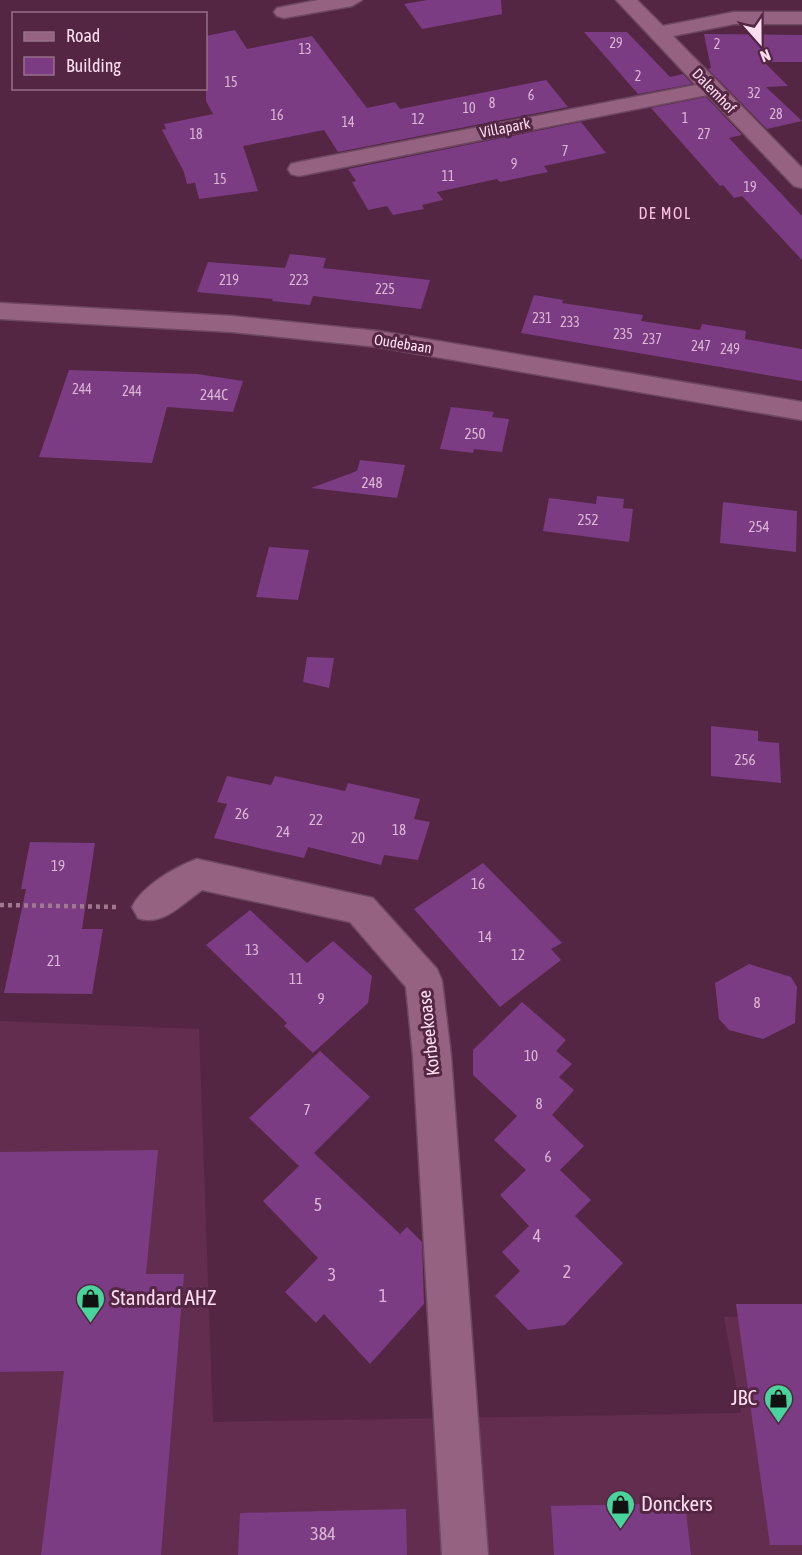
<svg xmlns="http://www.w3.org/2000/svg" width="802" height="1555" viewBox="0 0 802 1555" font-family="'Asap Condensed',sans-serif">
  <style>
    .built { fill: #622d4f }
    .building { fill: #7b3c83 }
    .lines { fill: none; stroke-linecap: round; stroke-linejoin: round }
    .minor-casing { stroke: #6e4760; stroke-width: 3 }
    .path { stroke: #9f7990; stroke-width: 4.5; stroke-dasharray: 4 4; stroke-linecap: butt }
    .minor { fill: #966281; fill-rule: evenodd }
    .labels { text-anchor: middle; stroke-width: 6; stroke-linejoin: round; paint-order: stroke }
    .far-number-label { font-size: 14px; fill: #dcb6d4 }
    .far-street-label { font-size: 15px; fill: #fcdeef; stroke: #542643 }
    .number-label { font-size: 15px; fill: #dcb6d4 }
    .far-neighbourhood-label { font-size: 16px; letter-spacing: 1.5px; fill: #fbc1e3; stroke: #542643 }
    .street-label { font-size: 18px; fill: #fcdeef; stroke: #542643 }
    .near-number-label { font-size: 18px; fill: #dcb6d4 }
    .near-poi-label { font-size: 21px; fill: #fcdeef; stroke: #542643; text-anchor: start }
  </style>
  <rect width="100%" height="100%" fill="#542643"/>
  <!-- built -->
  <path class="built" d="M0,1021L199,1029L213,1422L741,1413L724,1317L802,1316V1555H0Z"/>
  <!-- building -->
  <path class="building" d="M427,0H501L502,14L422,29L404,4Z
    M235,30L247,49L312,36L367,108L395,102L400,109L546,80L568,107L338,152L324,130L243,146L258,191L199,199L195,183L187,184L184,172L162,130L166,129L164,124L213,114L206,101V36Z
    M584,32H627L670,77L683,74L692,84L638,94Z
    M704,34L802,35V62H764L788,86L766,87L802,121L767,129L708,69L711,68Z
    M706,97L742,135L729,138L802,216V260L742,196L734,198L723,185L720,186L651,108Z
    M581,122L606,153L544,166L548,172L500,182L497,179L437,192L443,200L422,205L424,209L393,215L387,206L368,210L352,182L356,181L348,169Z
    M290,254L326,258L323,268L430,280L421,309L313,296L310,305L272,301L273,299L197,292L208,262L285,268Z
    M534,295L563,300L562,303L643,315L641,321L700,330L702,324L746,331L745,339L802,349V381L521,333Z
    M69,370L197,374L243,381L233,412L167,407L152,463L39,457Z
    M451,407L494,412L492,417L509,419L502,452L474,449L473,453L440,449Z
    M360,460L405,465L397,498L311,488L357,471Z
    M597,496L624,499L623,508L633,509L629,542L543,531L549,498L596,504Z
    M723,502L797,511L796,552L720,543Z
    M269,547L309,550L298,600L256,597Z
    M307,657L334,658L329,688L303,682Z
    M711,726L758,731V741L779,743L781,783L711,776Z
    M227,776L271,785L275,776L345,791L348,783L420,799L414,819L430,822L418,860L384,855L381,865L308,847L304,858L214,838L227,804L217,802Z
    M30,842L95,843L82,929H103L92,994L4,993L26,889H21Z
    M483,863L562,943L551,949L561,960L500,1007L414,909Z
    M250,910L307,963L333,941L372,976L368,1003L313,1053L284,1026L287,1023L206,945Z
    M749,964L791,977L797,987L795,1023L763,1039L729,1030L719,1019L715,983Z
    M522,1002L566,1040L556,1051L572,1064L559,1077L574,1090L552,1115L584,1146L560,1170L591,1200L575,1216L623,1263L565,1325L528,1330L495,1296L520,1271L502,1252L529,1226L500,1195L526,1170L494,1140L517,1116L473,1075V1050Z
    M320,1051L370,1097L314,1153L400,1234L407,1227L422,1242L424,1304L370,1364L324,1314L316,1323L285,1292L318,1258L263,1201L299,1166L249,1118Z
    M158,1150L146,1274H184L161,1555H41L64,1371L0,1372V1152Z
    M736,1304H802V1545H770Z
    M685,1503L691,1555H554L551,1506Z
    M406,1509L407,1555H238L240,1513Z"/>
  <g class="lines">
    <defs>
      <path id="minor" d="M318,0H362L352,6L284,18L277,16L274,12L277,8Z
        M616,0H637L663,26L734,12H802V24H734L673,36L802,168V188L794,186L707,95L299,176L291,174L288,169L291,164L299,162L696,85Z
        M0,303L232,316L378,331L802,402V420L378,347L232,332L0,319Z
        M197,859L373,898L437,969L442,981L451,1056L488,1555H442L413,1056L406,987L350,922L202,890C182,904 162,927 138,918L132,907C142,886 175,867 197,859Z"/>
    </defs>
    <!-- minor casing -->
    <use href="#minor" class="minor-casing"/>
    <!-- path -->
    <path class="path" d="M0,905L119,907"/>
    <!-- minor -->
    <use href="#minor" class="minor"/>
  </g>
  <!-- icons -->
  <defs>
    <symbol id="shop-pin" viewBox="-11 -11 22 30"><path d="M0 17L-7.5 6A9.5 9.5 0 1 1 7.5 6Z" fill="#49d49d" stroke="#542643"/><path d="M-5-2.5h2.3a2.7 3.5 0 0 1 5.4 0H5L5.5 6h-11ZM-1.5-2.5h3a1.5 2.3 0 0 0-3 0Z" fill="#111"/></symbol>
  </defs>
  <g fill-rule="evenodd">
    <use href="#shop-pin" x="74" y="1282" width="33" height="45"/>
    <use href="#shop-pin" x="762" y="1382" width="33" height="45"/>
    <use href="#shop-pin" x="604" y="1488" width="33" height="45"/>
  </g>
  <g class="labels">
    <!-- far-number labels -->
    <g class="far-number-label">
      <text x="616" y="48">29</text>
      <text x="717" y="49">2</text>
      <text x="305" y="54">13</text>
      <text x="638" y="81">2</text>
      <text x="231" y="87">15</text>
      <text x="754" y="98">32</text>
      <text x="531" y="100">6</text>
      <text x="492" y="108">8</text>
      <text x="469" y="113">10</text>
      <text x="776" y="119">28</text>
      <text x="277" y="120">16</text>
      <text x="685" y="123">1</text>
      <text x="418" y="124">12</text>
      <text x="348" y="127">14</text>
      <text x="196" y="139">18</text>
      <text x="704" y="139">27</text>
      <text x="565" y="156">7</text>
      <text x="514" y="169">9</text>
      <text x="448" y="181">11</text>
      <text x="220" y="184">15</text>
      <text x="750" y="192">19</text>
      <text x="229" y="285">219</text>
      <text x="299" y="285">223</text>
      <text x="385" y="294">225</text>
      <text x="542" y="323">231</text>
      <text x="570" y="327">233</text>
      <text x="623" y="339">235</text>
      <text x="652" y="344">237</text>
      <text x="701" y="351">247</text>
      <text x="730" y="354">249</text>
      <text x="82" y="394">244</text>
      <text x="132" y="396">244</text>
    </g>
    <!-- far-street labels -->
    <g class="far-street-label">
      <text transform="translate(714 91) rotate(46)" y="5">Dalemhof</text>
      <text transform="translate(505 128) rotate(-11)" y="5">Villapark</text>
      <text transform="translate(403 344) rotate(9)" y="5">Oudebaan</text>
    </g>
    <!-- number labels -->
    <g class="number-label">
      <text x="214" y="400">244C</text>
      <text x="475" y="439">250</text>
      <text x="372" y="488">248</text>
      <text x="588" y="525">252</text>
      <text x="759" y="532">254</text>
      <text x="745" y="765">256</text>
      <text x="242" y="819">26</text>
      <text x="316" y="825">22</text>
      <text x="399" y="835">18</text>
      <text x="283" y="837">24</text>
      <text x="358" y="843">20</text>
      <text x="58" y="871">19</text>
      <text x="478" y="889">16</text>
      <text x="485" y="942">14</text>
      <text x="252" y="955">13</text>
      <text x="518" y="960">12</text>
      <text x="54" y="966">21</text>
      <text x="296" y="984">11</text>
      <text x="321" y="1004">9</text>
      <text x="757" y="1008">8</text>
      <text x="531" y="1061">10</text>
      <text x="539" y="1109">8</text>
      <text x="307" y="1115">7</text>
      <text x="548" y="1162">6</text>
    </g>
    <!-- far-neighbourhood labels -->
    <g class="far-neighbourhood-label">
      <text x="665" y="219">DE MOL</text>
    </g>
    <!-- street labels -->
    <g class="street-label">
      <text transform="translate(429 1033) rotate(-96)" y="6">Korbeekoase</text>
    </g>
    <!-- near-number labels -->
    <g class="near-number-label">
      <text x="318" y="1211">5</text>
      <text x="537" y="1242">4</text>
      <text x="567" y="1278">2</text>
      <text x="332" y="1281">3</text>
      <text x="383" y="1302">1</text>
      <text x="323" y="1540">384</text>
    </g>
    <!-- near-poi labels -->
    <g class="near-poi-label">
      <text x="111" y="1305">Standard AHZ</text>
      <text x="757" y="1405" text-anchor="end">JBC</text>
      <text x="641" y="1511">Donckers</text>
    </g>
  </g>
  <!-- legend -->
  <rect x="12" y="12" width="195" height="78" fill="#542643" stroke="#977088" stroke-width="1.5"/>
  <rect x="24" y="32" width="30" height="9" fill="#966281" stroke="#977088" stroke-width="1.5"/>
  <text x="66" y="42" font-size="18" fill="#fcdeef">Road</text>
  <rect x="24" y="57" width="30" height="18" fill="#7b3c83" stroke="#977088" stroke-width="1.5"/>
  <text x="66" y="72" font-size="18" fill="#fcdeef">Building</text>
  <!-- north arrow -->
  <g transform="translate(760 42) rotate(159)" stroke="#542643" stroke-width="4.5" paint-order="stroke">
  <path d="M0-4.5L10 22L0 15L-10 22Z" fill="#fcdeef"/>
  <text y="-9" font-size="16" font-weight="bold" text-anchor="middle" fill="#fcdeef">N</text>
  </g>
</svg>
